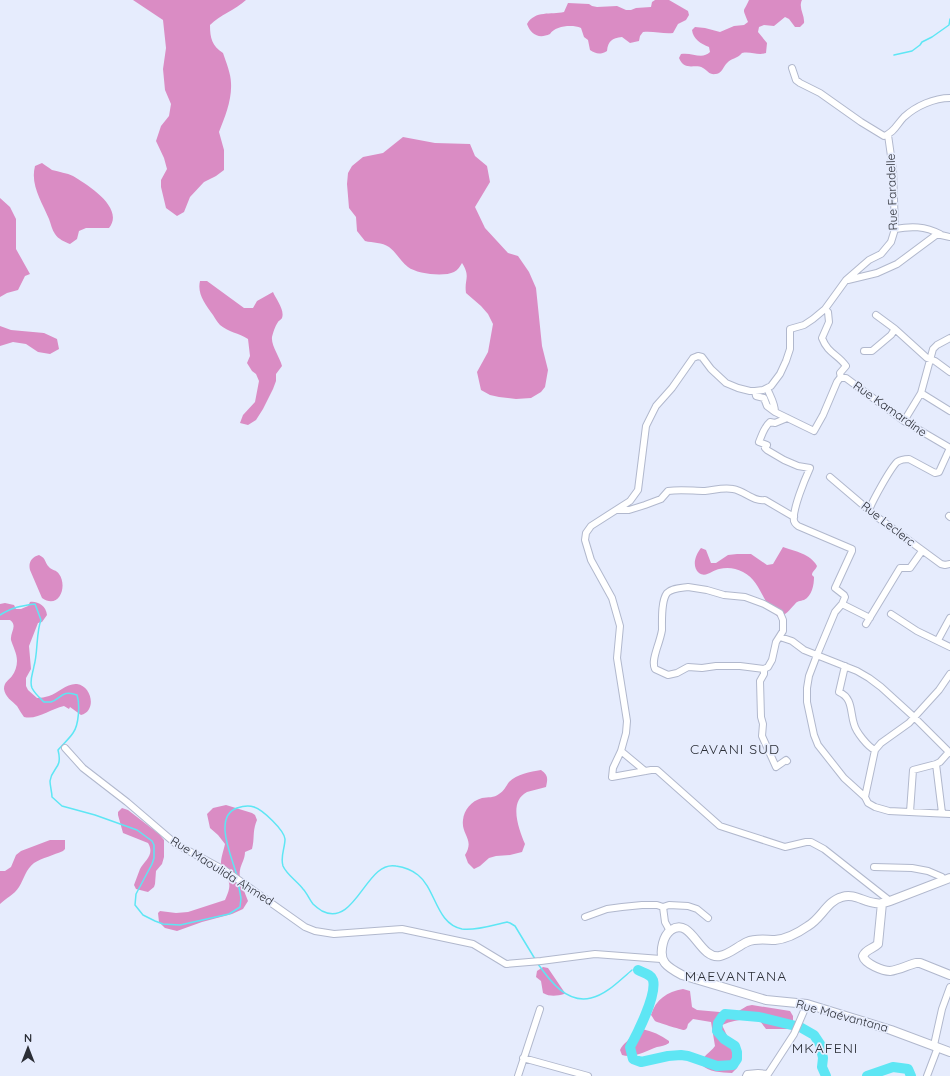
<svg xmlns="http://www.w3.org/2000/svg" width="950" height="1076" viewBox="0 0 950 1076" font-family="Quicksand,sans-serif">
  <style>
    .forest { fill: #da8cc4 }
    .lines { fill: none; stroke-linecap: round; stroke-linejoin: round }
    .stream { stroke: #5ee6f4; stroke-width: 1.5 }
    .river { stroke: #5ee6f4; stroke-width: 10 }
    .street-casing { stroke: #b1b8cd; stroke-width: 8 }
    .secondary-casing { stroke: #b1b8cd; stroke-width: 10 }
    .street { stroke: #fff; stroke-width: 6 }
    .secondary { stroke: #fff; stroke-width: 8 }
    .labels { text-anchor: middle; stroke-width: 3.5; stroke-linejoin: round; paint-order: stroke }
    .street-label { font-size: 12px; fill: #2b2e36; stroke: #e6ecfd }
    .quarter-label { font-size: 14px; letter-spacing: 1px; fill: #2b2e36; stroke: #e6ecfd }
  </style>
  <rect width="100%" height="100%" fill="#e6ecfd"/>
  <!-- forest -->
  <path class="forest" d="M133,0H246C235,10 220,15 210,25C210,38 212,46 223,53C226,62 231,74 231,83C232,100 225,117 219,132L224,150V170L216,176L204,182L190,197L184,212L177,216L166,208L161,187V180L167,169L164,158L156,141L161,126L169,116L171,104L165,90L163,69L166,48L163,20Z
    M655,0H669L688,11L689,15L686,20L678,24L673,33C663,34 654,31 643,32L640,36L639,41L630,43L622,37C612,38 608,41 607,51C600,55 596,54 590,50L588,40L584,37L581,28C572,24 555,26 550,34C539,39 531,35 527,24C535,10 551,15 564,12L568,3L589,4L592,6L597,7L617,6L626,10H631L636,8L651,7L652,2Z
    M749,0H802C798,8 805,15 804,23L800,27H795L789,19L785,17L774,26L764,25L759,27L758,32L767,43L766,53C758,56 751,51 742,53C737,59 731,58 727,63C723,67 722,73 716,74C709,75 708,71 703,68C695,63 685,72 679,58L681,54C692,52 702,60 710,52L709,47C701,44 693,39 692,30L695,27L705,28L720,32L734,26L744,25L748,22C742,6 743,14 749,0Z
    M403,137L435,143L470,144L475,156L487,166L490,182L475,207L485,228L508,253L518,256L529,272L536,288L542,346L548,370L545,387L541,392L531,398L516,399L499,397L490,395L481,390L477,372L488,352L493,324L488,314L481,306L466,293C464,279 471,277 462,263C460,266 458,270 454,272C444,277 417,274 408,267C401,262 396,252 389,247C382,242 373,243 365,241L357,231L356,217L349,208L347,184L348,173L352,166L363,157L383,153Z
    M42,163C45,165 49,168 52,170C59,172 67,173 73,176C88,185 125,208 109,228H86L79,231L77,239L70,244C65,242 58,239 55,234C52,230 51,224 49,219C42,202 30,185 35,166Z
    M0,198L10,207L16,219V249L30,274L25,276L18,290L7,293L0,297Z
    M200,281H207L244,308H253L257,301L273,292C276,299 285,310 282,318C280,321 279,320 278,322C275,326 273,333 272,337C271,346 280,357 282,366L276,374V381L273,389L263,409L256,420L248,425L240,423L243,415L255,402L259,381L256,374L252,371L247,363L250,356L248,339C239,333 228,332 220,325C217,322 215,318 213,315C205,304 197,294 200,281Z
    M0,326L11,330L44,333L57,339L59,349L50,354L38,352L26,344L13,342L0,346Z
    M783,547C794,551 811,554 817,566C816,570 812,571 812,575L814,577C814,585 812,596 804,600C800,601 797,601 795,604C789,610 787,615 778,617C763,605 761,581 743,572C735,568 728,567 719,569C713,570 706,578 699,573C691,566 696,554 701,548L706,550L711,563H716L728,555L737,554H751L767,565L773,564Z
    M39,555C47,559 44,562 49,567C51,570 57,570 59,574C68,586 59,610 42,598L30,570C28,562 32,557 39,555Z
    M30,602C38,601 46,606 47,615L42,622L38,623L29,646L31,669L26,678V686L28,690L37,698C41,698 45,697 49,696C58,693 67,683 77,684C92,686 97,711 81,715L70,707L69,709L64,706C50,709 38,720 24,717C21,713 19,709 17,706C12,701 5,697 4,689C4,682 9,680 12,676C15,672 17,666 17,661C17,653 13,647 11,640C10,632 18,626 10,620H0V604L5,603L14,605L16,609H21L28,606Z
    M541,770C548,775 548,778 546,787C540,789 533,790 527,792C508,802 519,829 525,844L522,852L510,855L496,856L489,858L480,866L474,869L468,863L465,855C475,839 461,835 463,820C464,810 471,801 482,798C488,797 494,798 499,794C504,791 506,786 509,782C517,774 530,772 541,770Z
    M226,805L252,813L255,815L257,820C252,832 255,838 252,849L245,852C245,859 241,864 240,870C238,880 245,892 248,901L243,909L232,914L202,922L177,931L165,928L159,922L158,913L160,911L176,913L188,912L225,900C236,877 223,881 221,863C221,857 224,849 225,844L218,835L210,828L207,814L213,808Z
    M122,808L128,810L159,834L164,840V857L162,864L156,871L155,884L154,887L148,892L136,889L134,885C136,880 138,874 140,869C145,860 155,855 148,843L123,833L118,815V812Z
    M50,840H65V849L63,851C54,855 42,858 34,863C26,869 24,879 19,887C14,895 6,898 0,904V871H5L11,867L16,855L21,851Z
    M543,967L548,968L565,993L564,994C557,996 550,997 543,993L541,981L536,977L537,971Z
    M683,989L690,991L692,1007L697,1010L731,1013L737,1012L747,1006L752,1005L790,1011L793,1016V1025L790,1029H766L760,1021C743,1019 737,1019 722,1025L739,1061L737,1068L732,1073C721,1072 709,1073 701,1064C703,1055 710,1053 715,1046L711,1022L693,1019L688,1024L687,1028C686,1029 685,1030 684,1030C682,1030 656,1022 655,1021C654,1020 652,1016 651,1015C656,999 667,992 683,989Z
    M642,1029C652,1031 661,1035 669,1041V1043C665,1046 661,1046 657,1047C646,1051 633,1059 622,1055L620,1050C623,1043 631,1040 633,1032Z"/>
  <g class="lines">
    <!-- stream -->
    <path class="stream" d="M894,55L912,51L920,45L922,42L932,37L949,25L950,19
      M0,615C13,607 20,606 35,604L41,620C36,632 38,653 34,666C33,673 29,681 32,688C35,694 40,698 44,702C47,702 49,702 51,702C61,699 62,689 77,695C80,704 79,725 73,733C69,739 63,744 58,750C63,769 52,767 50,781C50,786 52,792 52,797L62,806L95,815L137,830L152,841L154,845V858L152,864L136,894L135,905L143,915L155,921L163,924L180,925L229,914L240,907L241,898L238,882
      M237,876C233,859 212,817 237,808C243,806 248,805 254,807C263,810 284,830 285,839C285,848 280,857 283,866C287,875 297,881 303,889C307,893 309,899 313,904C315,906 319,909 322,911C356,928 366,860 396,866C403,867 412,870 418,875C436,889 436,924 462,929C476,931 493,925 507,922L510,923L515,926L535,959
      M538,964C550,981 567,1004 591,998C606,995 620,980 632,970"/>
    <!-- river -->
    <path class="river" d="M638,970C643,973 651,974 653,980C657,995 637,1034 630,1047L633,1059L641,1062L668,1056L681,1055L688,1056L717,1066L733,1065L737,1059V1052L735,1046L724,1039L717,1031L718,1023L722,1017L725,1014L759,1017L800,1027L814,1035L820,1044L823,1058L822,1067L826,1076
      M867,1076L893,1067L908,1069L911,1076"/>
    <defs>
      <path id="street" d="M792,68L796,80L800,83L820,93L861,122L884,136C894,133 897,124 904,117C916,106 934,98 950,98
        M888,135L893,170L895,229L891,242L881,254L869,260L846,280L825,309L813,319L804,325L790,329V349L786,361L780,374L771,386L763,390L755,391H750L738,388L726,383L711,369L702,357L698,356L693,358L672,388L656,406L646,426L638,490L630,501L591,526L586,533L585,540L591,560L612,598L620,626L617,658L627,721L626,733L621,751L613,768L612,777L651,770H657L720,826L785,847L806,842H811L824,849L890,901
        M895,229C911,226 925,226 940,234
        M848,280L877,273L897,264L936,235H941L950,237
        M825,309L828,312L829,322L822,338C828,354 838,354 846,366L840,373L841,378
        M876,315L895,329L927,358L935,361L950,372
        M864,351H872L891,335L895,329
        M767,388C770,396 775,403 775,412L814,431L823,415L837,382L840,378H846L904,421L950,448
        M755,391L756,396L764,398L767,406L775,412
        M921,393L950,411
        M787,418L775,423L770,422C764,427 762,435 759,442L767,445L765,448L767,450L784,460L798,466L810,468C805,479 792,510 794,521C795,524 796,524 798,526L852,549V551L835,588L844,595L845,597L842,604L835,612L817,655L809,676L807,688V702L814,735L818,745L844,778L865,797L868,803L875,807L889,811L950,814
        M904,421L921,393L933,349L937,345L950,338
        M830,477L877,517L941,564L945,565L950,564
        M618,510H629L645,505L661,499L668,491C681,489 693,491 705,491C715,490 723,487 733,489C745,491 753,502 765,500L794,517
        M869,510C873,500 890,469 897,462C900,460 905,459 909,459L935,473L939,472L950,448
        M949,516L950,517
        M688,587L707,590L724,595L745,597L764,604L780,613L783,620V631L776,642L772,660L768,667L764,669L740,666H716L702,668L688,667L677,673L668,675L655,669C652,663 655,655 657,648C659,642 661,636 662,630C662,620 661,601 667,593C672,588 681,588 688,587Z
        M842,604L870,618
        M891,614L917,631L950,647
        M866,624L900,568H910L922,551
        M780,637L792,641L804,650L857,671L869,678L881,687L914,717L950,753
        M938,640L950,618
        M845,666L839,692C853,698 850,712 854,724C856,732 868,747 875,750
        M764,669V674L760,681L761,717L763,724L762,736L776,767L786,760L787,761
        M65,748L83,768L127,802L176,844L226,871L305,927L315,931L334,934L402,929L473,944L506,964L541,961L595,954L661,959
        M621,751L645,771
        M936,764L942,813
        M865,797L875,750L881,743L909,723L939,690L950,674
        M910,812L913,770L936,764L940,762L949,752
        M874,867L912,868L928,871L942,877L943,880
        M663,907L665,922L670,931
        M585,917L607,909L622,907L642,905H657L663,907L669,905L688,906L697,909L708,918
        M934,1045L942,1009L950,987
        M523,1058L588,1076
        M518,1076L540,1009
        M746,1076L747,1074L758,1073L768,1074L794,1034L807,1004
        M927,1076L938,1047"/>
      <path id="secondary" d="M950,878L890,901C885,903 880,904 875,903C864,902 854,893 842,897C827,901 821,919 808,926C798,933 787,939 775,940C766,940 756,938 747,942C738,946 730,954 720,956C699,960 692,916 671,930C667,933 664,939 663,943C658,962 667,967 682,975L766,1000L807,1004L891,1030L950,1052
        M882,903L878,944C873,949 866,949 863,956C865,964 883,971 890,971C899,970 908,965 916,963H920L950,975"/>
    </defs>
    <!-- street casing -->
    <use href="#street" class="street-casing"/>
    <!-- secondary casing -->
    <use href="#secondary" class="secondary-casing"/>
    <!-- street -->
    <use href="#street" class="street"/>
    <!-- secondary -->
    <use href="#secondary" class="secondary"/>
  </g>
  <g class="labels">
    <!-- street labels -->
    <g class="street-label">
      <text transform="translate(892 192) rotate(-92)" y="4">Rue Faradelle</text>
      <text transform="translate(890 409) rotate(35)" y="4">Rue Kamardine</text>
      <text transform="translate(888 524) rotate(38)" y="4">Rue Leclerc</text>
      <text transform="translate(222 871) rotate(32)" y="4">Rue Maoulida Ahmed</text>
      <text transform="translate(842 1016) rotate(15)" y="4">Rue Maévantana</text>
    </g>
    <!-- quarter labels -->
    <g class="quarter-label">
      <text x="735" y="754">CAVANI SUD</text>
      <text x="736" y="981">MAEVANTANA</text>
      <text x="825" y="1053">MKAFENI</text>
    </g>
  </g>
  <!-- north arrow -->
  <g transform="translate(28 1048)" stroke="#e6ecfd" stroke-width="3" paint-order="stroke">
  <path d="M0-3L7 15L0 10L-7 15Z" fill="#2b2e36"/>
  <text y="-6" font-size="11" font-weight="bold" text-anchor="middle" fill="#2b2e36">N</text>
  </g>
</svg>
